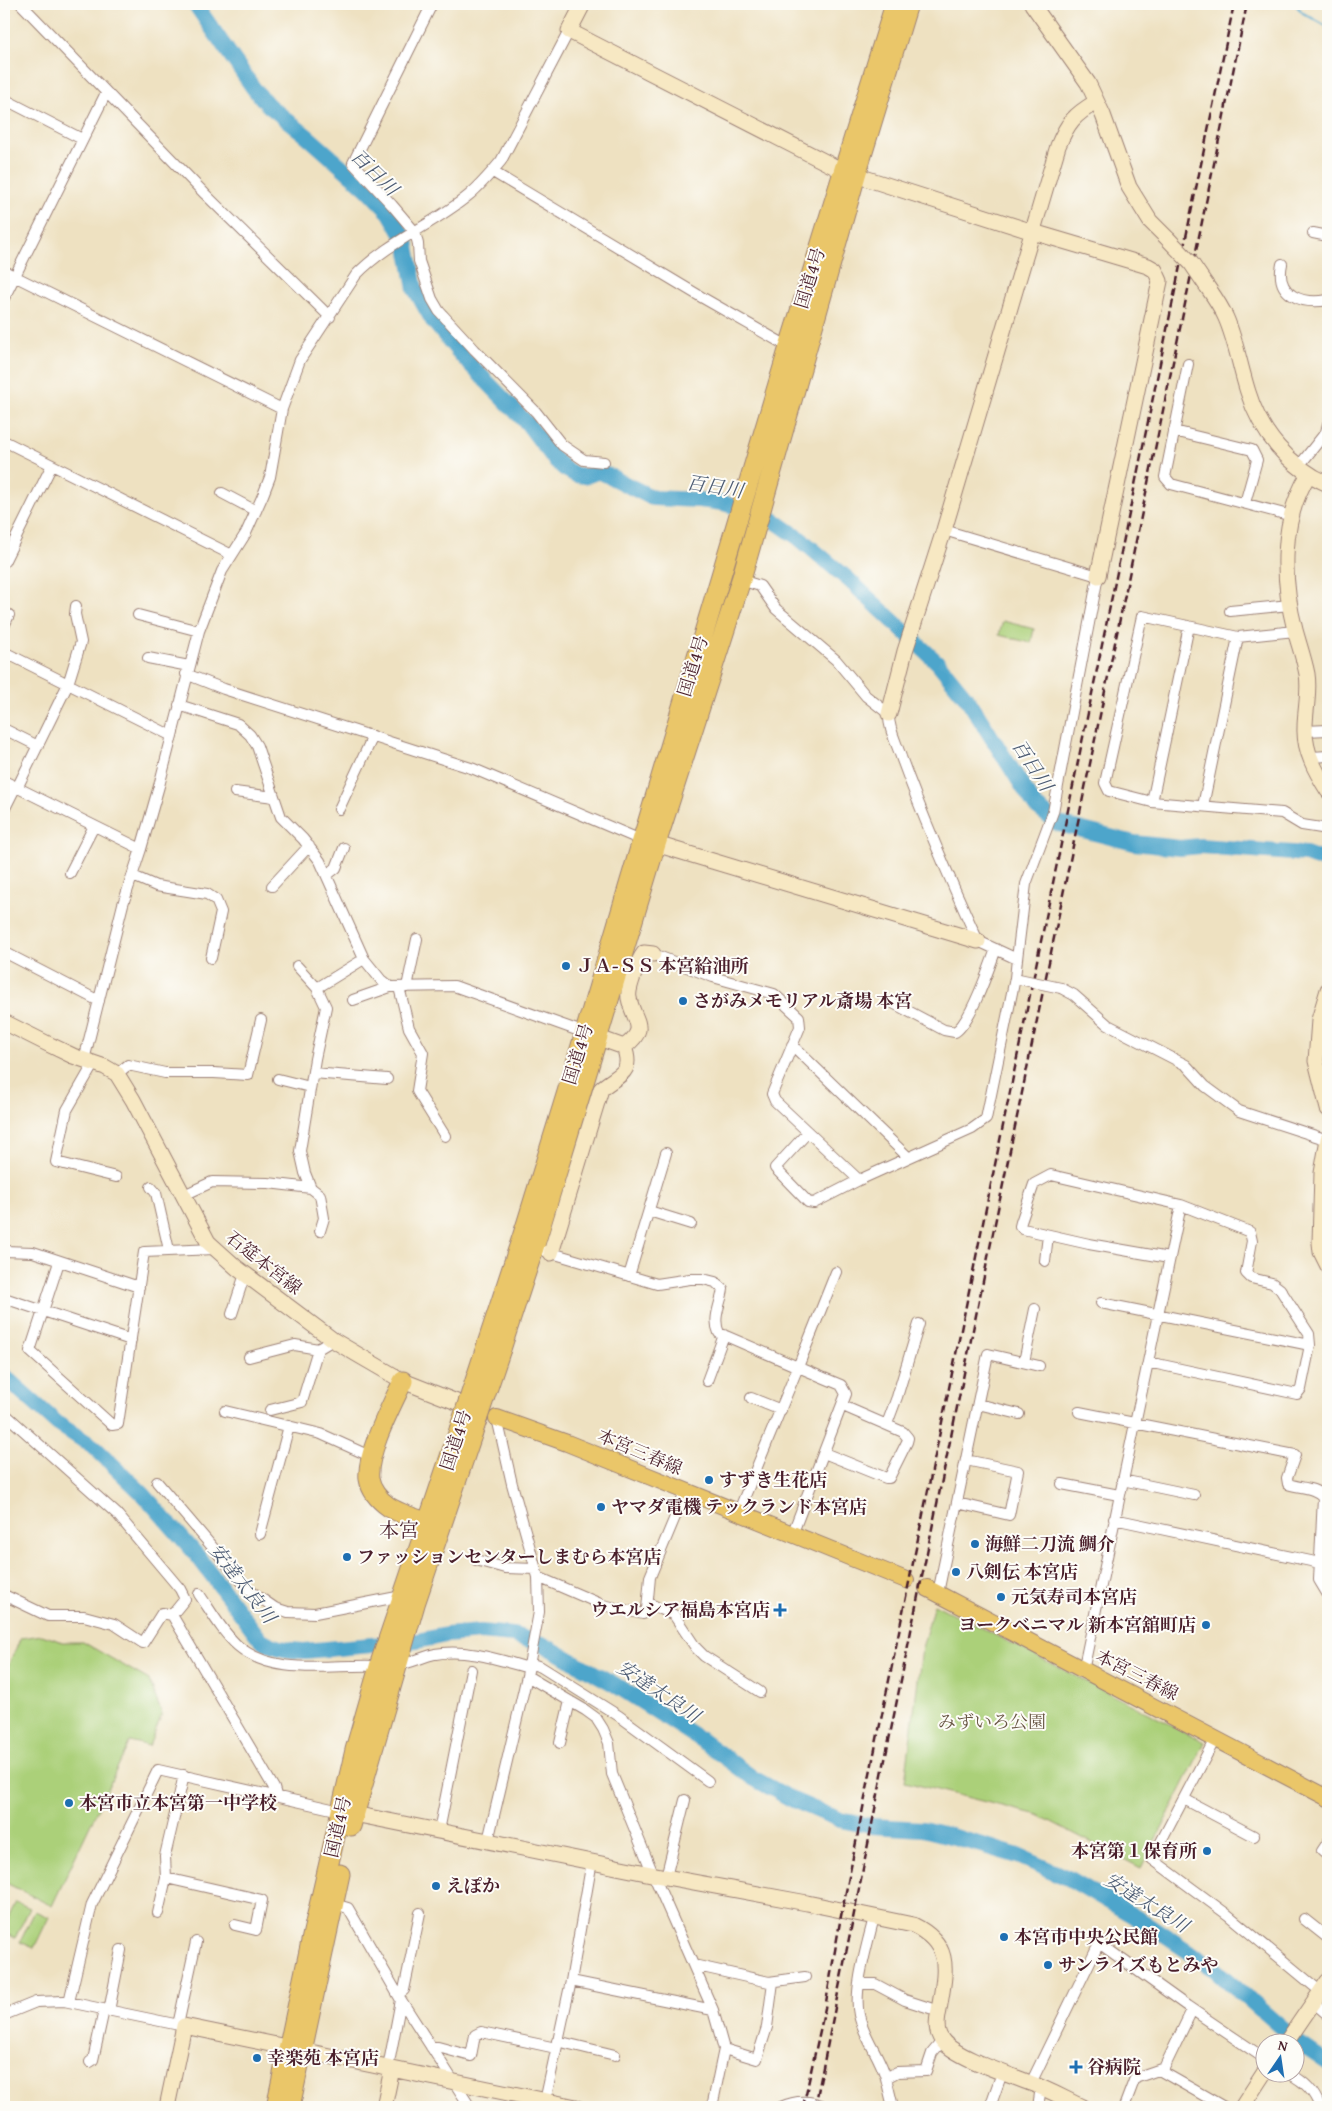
<svg xmlns="http://www.w3.org/2000/svg" width="1332" height="2111" viewBox="0 0 1332 2111" font-family="'Gentium Book Plus','Noto Serif JP',serif">
  <style>
    .green { fill: #abd079; stroke: #7a7852 }
    .lines { fill: none; stroke-linecap: round; stroke-linejoin: round }
    .stream { stroke: #4ea5cb; stroke-width: 2.5 }
    .river { stroke: #4ea5cb; stroke-width: 16 }
    .street-casing { stroke: #9c8076; stroke-width: 12 }
    .secondary-casing { stroke: #9c8076; stroke-width: 17 }
    .primary-casing { stroke: #9c8076; stroke-width: 18 }
    .highway-casing { stroke: #9c8076; stroke-width: 21 }
    .street { stroke: #fff; stroke-width: 10 }
    .secondary { stroke: #f7e8c3; stroke-width: 15 }
    .primary { stroke: #eac669; stroke-width: 16 }
    .highway { stroke: #eac669; stroke-width: 19 }
    .rail { stroke: #4a1f2b; stroke-width: 2.5; stroke-dasharray: 8 4; stroke-linecap: butt }
    .street-bridge-casing { stroke: #9c8076; stroke-width: 12; stroke-linecap: butt }
    .secondary-bridge-casing { stroke: #9c8076; stroke-width: 17; stroke-linecap: butt }
    .highway-bridge-casing { stroke: #9c8076; stroke-width: 21; stroke-linecap: butt }
    .street-bridge { stroke: #fff; stroke-width: 10 }
    .secondary-bridge { stroke: #f7e8c3; stroke-width: 15 }
    .highway-bridge { stroke: #eac669; stroke-width: 19 }
    .poi-dot { fill: #1f6fb2; stroke: #fdfcf7; stroke-width: 2 }
    .labels { text-anchor: middle; stroke-width: 4; stroke-linejoin: round; paint-order: stroke }
    .street-label { font-size: 18px; fill: #4a1f2b; stroke: #fdfcf7 }
    .poi-label { font-size: 18px; font-weight: bold; fill: #4a1f2b; stroke: #fdfcf7; text-anchor: start }
    .park-label { font-size: 18px; fill: #675442; stroke: #fdfcf7 }
    .water-label { font-size: 19px; font-style: italic; fill: #4c5b73; stroke: #fdfcf7 }
    .quarter-label { font-size: 20px; fill: #4a1f2b; stroke: #fdfcf7 }
  </style>
  <rect width="100%" height="100%" fill="#fdfcf7"/>
  <filter id="ink" filterUnits="userSpaceOnUse"><feTurbulence type="fractalNoise" baseFrequency=".02" numOctaves="2"/><feDisplacementMap in="SourceGraphic" scale="10" xChannelSelector="R" yChannelSelector="G"/><feConvolveMatrix kernelMatrix="1 2 1 2 8 2 1 2 1" color-interpolation-filters="sRGB"/></filter>
  <filter id="wash" filterUnits="userSpaceOnUse"><feTurbulence type="fractalNoise" baseFrequency=".0096" numOctaves="4" result="noise"/><feDisplacementMap in="SourceGraphic" scale="20" xChannelSelector="R" yChannelSelector="G"/><feGaussianBlur stdDeviation="1.12" result="paint"/><feColorMatrix in="noise" values="0 0 0 0 0 0 0 0 0 0 0 0 0 0 0 0 0 1.4 0 .05"/><feComposite in="paint" operator="in"/></filter>
  <g filter="url(#wash)">
    <rect width="100%" height="100%" fill="#eee1c1"/>
    <!-- green -->
    <path class="green" d="M1003,621L1034,629L1031,643L999,635Z
      M934,1604L1205,1742L1141,1868L1038,1815L905,1782L922,1648Z
      M42,1635L63,1642H83L149,1680L162,1714L149,1746L130,1741L52,1906L4,1882V1673L21,1638Z
      M16,1902L30,1908L15,1938L4,1932V1926Z
      M35,1911L49,1917L34,1948L20,1942Z"/>
    <g class="lines">
      <!-- stream -->
      <path class="stream" d="M1295,4L1303,13L1328,27"/>
      <!-- river -->
      <path class="river" d="M195,4L254,89L268,105L307,136L367,189L390,213L406,241L415,289L433,321L462,356L527,423L555,460L565,469L576,475L586,476L599,471L653,498L699,500L723,503L772,519L799,538L849,580L938,663L968,700L1035,806L1059,824L1134,843L1180,848L1200,846L1306,854L1328,862
        M4,1376L58,1424L94,1447L144,1495L196,1554L260,1639C274,1648 287,1651 304,1651L417,1641L446,1635L481,1632L513,1635L542,1644L614,1684L701,1740L753,1778L793,1800L840,1820L871,1826L923,1829L958,1838L1018,1856L1070,1879L1149,1925L1213,1968L1300,2044L1328,2063"/>
    </g>
  </g>
  <g filter="url(#ink)">
    <g class="lines">
      <defs>
        <path id="street" d="M21,4L205,194L330,317
          M432,4L353,163L392,205L415,232L418,244L419,261L432,299L439,311L475,350L536,412L562,445L584,460L604,462
          M4,99L82,139
          M493,172L703,298L789,347
          M1313,233L1328,236
          M1282,264C1275,295 1302,305 1328,300
          M4,271L282,409
          M4,298L106,93
          M1188,364L1165,477L1171,484L1292,516
          M1174,431L1252,450L1257,460L1245,503
          M4,441L232,555
          M1299,466L1326,432L1328,424
          M222,493L256,511
          M944,530L1098,576L1053,812L1026,884L1017,959
          M4,562L52,465
          M741,580L760,586L776,609L836,660L866,696L889,714C888,728 897,744 901,757C924,820 950,880 978,941L1017,959L1015,978L1019,979
          M1230,611L1290,605
          M4,612L9,615L4,626
          M138,615L199,631
          M1295,631L1238,637L1142,616L1105,783L1109,791L1152,802L1282,813L1302,825L1328,829
          M4,652L172,736
          M148,658L189,666
          M186,674L224,689L474,769L641,840
          M179,705L238,724L250,735L257,746L281,817L303,839L320,861L364,959L381,980L390,987L454,986L585,1033
          M4,729L38,746
          M1305,731L1328,730
          M1311,757L1328,756
          M4,781L141,849
          M235,792L274,797
          M1152,802L1189,626
          M1203,806L1238,637
          M339,809L373,736
          M4,810L13,792L19,784L68,684L81,642L75,614L76,606
          M70,873L94,826
          M327,875L336,868L344,848
          M133,876L156,886L207,894L216,900L221,912L211,958
          M272,886L309,846
          M4,952L99,1001
          M653,954L713,977L774,994L799,1017L800,1027L772,1094L775,1101L859,1180L972,1129L986,1119L1015,978
          M297,966L317,988
          M399,987L409,1028L423,1053L417,1091L445,1136
          M407,987L417,939
          M1061,988L1074,995L1108,1025L1186,1065L1205,1086L1239,1111L1328,1140
          M353,1000L390,987
          M891,1002L944,1030L955,1032C971,1022 989,968 996,949
          M792,1045L908,1157
          M84,1060L123,904L141,849L159,786L199,631L222,571L246,533L263,495L270,477L282,409L300,360L356,275C389,241 433,225 469,195C481,185 491,173 501,161L569,31
          M94,1063L67,1110L56,1162L116,1177
          M313,1073L387,1079
          M117,1074L128,1065L165,1073H214L248,1075L261,1020
          M278,1079L310,1087
          M808,1132L775,1168L808,1202L814,1203L859,1180
          M151,1187L156,1193L169,1250
          M311,1188L320,1195L324,1218L320,1231
          M184,1195L212,1182L268,1183L311,1188L305,1173L300,1151L315,1059L326,1007L317,988L364,959
          M1181,1205L1250,1232L1252,1241L1246,1273L1251,1278L1272,1283L1280,1289L1309,1334L1310,1345
          M649,1211L691,1224
          M4,1251L33,1252L139,1287
          M545,1251L657,1284L690,1279H703L715,1282L723,1289C721,1304 712,1318 719,1333L798,1367L738,1513
          M1045,1261L1048,1235
          M59,1262L30,1351L112,1425L118,1424L144,1252L214,1249
          M629,1276L666,1153
          M4,1298L131,1340
          M1101,1303L1310,1345L1301,1389L1297,1394L1148,1362
          M232,1314L245,1274
          M249,1357L295,1345L318,1349L333,1340
          M1024,1362L1035,1309
          M707,1381L724,1335
          M751,1398L781,1410
          M978,1404L1019,1414
          M270,1410L302,1402L318,1349
          M225,1411L321,1434L372,1457
          M1079,1412L1295,1455L1287,1478L1288,1484C1299,1488 1316,1487 1323,1497L1319,1580L1328,1595
          M4,1413L117,1514L180,1589L185,1599L172,1615L274,1788L276,1795
          M887,1424L897,1397L919,1324
          M824,1453L886,1478H889L907,1442L908,1438L903,1432L843,1406
          M1122,1480L1194,1495
          M157,1482L249,1590L275,1608L288,1612L315,1613L402,1596
          M1062,1484L1119,1495
          M957,1503L1009,1515L1018,1471L966,1460
          M1114,1519L1320,1563
          M260,1534L289,1426
          M792,1535L846,1394L841,1385L798,1367L836,1272
          M476,1560L505,1568L536,1569
          M538,1577L603,1605L643,1614L647,1609L650,1577L685,1493
          M938,1593L988,1354L1039,1366
          M199,1594C211,1611 222,1632 238,1646C276,1678 334,1663 379,1666
          M4,1595L48,1616H84L114,1624L143,1643L162,1613L172,1615
          M648,1603L674,1615L696,1648L704,1656L760,1692
          M529,1663L541,1667L619,1716L708,1781
          M398,1665C411,1663 422,1657 435,1654C465,1648 500,1660 529,1668
          M1083,1671L1181,1205L1051,1175L1034,1184L1021,1222L1020,1226L1023,1229L1089,1244L1169,1258
          M527,1676L585,1710L596,1718L603,1729L609,1743L612,1774L653,1874L713,2010L724,2049L712,2107
          M1215,1739L1152,1859L1228,1915L1321,1992
          M560,1743L570,1701
          M1184,1799L1254,1836
          M439,1831L471,1670
          M488,1841L527,1676L539,1612L538,1577L512,1484L497,1418
          M1328,1842L1322,1851L1328,1856
          M666,1877L685,1800
          M166,1878L262,1900L256,1930L235,1925
          M334,1904L348,1908L401,2000L470,2107
          M158,1913L166,1878L165,1856L184,1775
          M874,1917C868,1943 853,1989 859,2015C864,2038 880,2056 886,2078L897,2072L926,2071L932,2053L942,2041
          M1304,1919L1328,1938
          M694,1967L698,1966L769,1982L805,1977
          M571,1981L713,2010
          M859,1984H875L905,2000L939,2011
          M398,1994L404,1990L420,1913
          M69,2002L92,1904L158,1770L345,1812
          M1314,2003L1328,2015
          M109,2011L121,1950
          M4,2015L36,2002L64,2001L184,2026
          M178,2025L196,1942
          M557,2041L615,2055
          M431,2047H438L471,2056L475,2035L481,2032L556,2048
          M724,2049L757,2059L767,2027L773,1982
          M90,2062L93,2060L104,2010
          M388,2068L401,2000
          M1159,2070L1224,2107
          M1290,2074C1305,2082 1314,2091 1320,2107
          M886,2078L893,2107
          M1031,2083L1099,1943L1187,2006L1264,2058
          M544,2106L571,1981L592,1861
          M781,2107C796,2100 811,2100 826,2107
          M990,2107L1002,2073
          M1038,2107L1041,2087
          M1124,2107L1135,2078L1164,2068L1192,2010"/>
        <path id="secondary" d="M583,4L569,31L843,171L1033,232L1148,266L1155,270L1160,281L1098,576
          M1032,4L1088,83L1103,115L1129,187L1150,221L1168,239
          M1206,285C1213,295 1221,306 1226,318C1236,341 1240,367 1248,392C1260,432 1289,467 1328,484
          M1309,474C1280,520 1282,580 1295,630C1299,645 1304,659 1307,674C1310,693 1305,709 1305,728C1304,751 1316,772 1328,791
          M889,714L905,651L944,530L1058,146C1068,122 1074,115 1096,102
          M646,841L978,941
          M1328,990L1319,1020L1316,1061L1328,1109
          M4,1022L46,1043L73,1056L105,1067L117,1074L133,1100L208,1242L237,1268L333,1340L360,1356L403,1381L477,1410
          M588,1034L624,1047C650,1028 633,1021 629,998C627,989 638,961 644,953L653,954
          M1328,1139L1322,1173L1320,1243L1321,1252L1328,1266
          M551,1253L601,1089C618,1074 634,1074 624,1047
          M354,1814L666,1877L807,1903L913,1925C954,1945 945,1972 939,2010C937,2020 935,2031 942,2040C954,2057 1010,2075 1030,2083C1048,2089 1065,2099 1082,2107
          M1285,2044L1328,1981
          M167,2107L184,2026L576,2107
          M384,2107L392,2069
          M1242,2107L1264,2073"/>
        <path id="primary" d="M497,1418L567,1443L906,1580
          M927,1588L1328,1798"/>
        <path id="highway" d="M487,1344L527,1222L575,1066L789,347L895,4
          M501,1349L534,1248L656,844L741,580L856,175L908,4
          M403,1381C392,1405 366,1453 369,1479C371,1491 379,1500 389,1507C404,1516 423,1521 439,1526
          M351,1826L415,1604L472,1435
          M276,2107L313,1932L355,1750L381,1660L459,1430
          M290,2107L340,1874"/>
      </defs>
      <!-- street casing -->
      <use href="#street" class="street-casing"/>
      <!-- secondary casing -->
      <use href="#secondary" class="secondary-casing"/>
      <!-- primary casing -->
      <use href="#primary" class="primary-casing"/>
      <!-- highway casing -->
      <use href="#highway" class="highway-casing"/>
      <!-- street -->
      <use href="#street" class="street"/>
      <!-- secondary -->
      <use href="#secondary" class="secondary"/>
      <!-- primary -->
      <use href="#primary" class="primary"/>
      <!-- highway -->
      <use href="#highway" class="highway"/>
      <!-- rail -->
      <path class="rail" d="M803,2107L825,2008L841,1916L907,1592L1234,4
        M815,2107L918,1596L1247,4"/>
      <defs>
        <path id="street-bridge" d="M1019,979L1061,988"/>
        <path id="secondary-bridge" d="M1168,239L1191,263L1206,285"/>
        <path id="highway-bridge" d="M459,1430L487,1344
          M472,1435L501,1349"/>
      </defs>
      <!-- street-bridge casing -->
      <use href="#street-bridge" class="street-bridge-casing"/>
      <!-- secondary-bridge casing -->
      <use href="#secondary-bridge" class="secondary-bridge-casing"/>
      <!-- highway-bridge casing -->
      <use href="#highway-bridge" class="highway-bridge-casing"/>
      <!-- street-bridge -->
      <use href="#street-bridge" class="street-bridge"/>
      <!-- secondary-bridge -->
      <use href="#secondary-bridge" class="secondary-bridge"/>
      <!-- highway-bridge -->
      <use href="#highway-bridge" class="highway-bridge"/>
    </g>
  </g>
  <!-- markers -->
  <g class="poi-dot">
    <circle cx="566" cy="966" r="5"/>
    <circle cx="683" cy="1001" r="5"/>
    <circle cx="709" cy="1480" r="5"/>
    <circle cx="601" cy="1507" r="5"/>
    <circle cx="975" cy="1544" r="5"/>
    <circle cx="347" cy="1557" r="5"/>
    <circle cx="956" cy="1572" r="5"/>
    <circle cx="1001" cy="1597" r="5"/>
    <path d="M777.5 1602.5h5v5h5v5h-5v5h-5v-5h-5v-5h5z"/>
    <circle cx="1206" cy="1625" r="5"/>
    <circle cx="69" cy="1803" r="5"/>
    <circle cx="1207" cy="1851" r="5"/>
    <circle cx="436" cy="1886" r="5"/>
    <circle cx="1004" cy="1937" r="5"/>
    <circle cx="1048" cy="1965" r="5"/>
    <circle cx="257" cy="2058" r="5"/>
    <path d="M1073.5 2059.5h5v5h5v5h-5v5h-5v-5h-5v-5h5z"/>
  </g>
  <g class="labels">
    <!-- street labels -->
    <g class="street-label">
      <text transform="translate(810 278) rotate(-73)" y="6">国道4号</text>
      <text transform="translate(693 666) rotate(-73)" y="6">国道4号</text>
      <text transform="translate(578 1054) rotate(-73)" y="6">国道4号</text>
      <text transform="translate(264 1263) rotate(38)" y="6">石筵本宮線</text>
      <text transform="translate(456 1440) rotate(-72)" y="6">国道4号</text>
      <text transform="translate(640 1452) rotate(23)" y="6">本宮三春線</text>
      <text transform="translate(1137 1675) rotate(27)" y="6">本宮三春線</text>
      <text transform="translate(338 1827) rotate(-77)" y="6">国道4号</text>
    </g>
    <!-- poi labels -->
    <g class="poi-label">
      <text x="576" y="972">ＪＡ-ＳＳ 本宮給油所</text>
      <text x="693" y="1007">さがみメモリアル斎場 本宮</text>
      <text x="719" y="1486">すずき生花店</text>
      <text x="611" y="1513">ヤマダ電機 テックランド本宮店</text>
      <text x="985" y="1550">海鮮二刀流 鯛介</text>
      <text x="357" y="1563">ファッションセンターしまむら本宮店</text>
      <text x="966" y="1578">八剣伝 本宮店</text>
      <text x="1011" y="1603">元気寿司本宮店</text>
      <text x="770" y="1616" text-anchor="end">ウエルシア福島本宮店</text>
      <text x="1196" y="1631" text-anchor="end">ヨークベニマル 新本宮舘町店</text>
      <text x="79" y="1809">本宮市立本宮第一中学校</text>
      <text x="1197" y="1857" text-anchor="end">本宮第１保育所</text>
      <text x="446" y="1892">えぽか</text>
      <text x="1014" y="1943">本宮市中央公民館</text>
      <text x="1058" y="1971">サンライズもとみや</text>
      <text x="267" y="2064">幸楽苑 本宮店</text>
      <text x="1087" y="2073">谷病院</text>
    </g>
    <!-- park labels -->
    <g class="park-label">
      <text x="992" y="1728">みずいろ公園</text>
    </g>
    <!-- water labels -->
    <g class="water-label">
      <text transform="translate(375 172) rotate(44)" y="7">百日川</text>
      <text transform="translate(715 486) rotate(9)" y="7">百日川</text>
      <text transform="translate(1033 765) rotate(57)" y="7">百日川</text>
      <text transform="translate(243 1583) rotate(52)" y="7">安達太良川</text>
      <text transform="translate(659 1691) rotate(34)" y="7">安達太良川</text>
      <text transform="translate(1147 1902) rotate(32)" y="7">安達太良川</text>
    </g>
    <!-- quarter labels -->
    <g class="quarter-label">
      <text x="399" y="1537">本宮</text>
    </g>
  </g>
  <!-- margin -->
  <rect width="1332" height="2111" fill="none" stroke="#fdfcf7" stroke-width="20"/>
  <!-- north arrow -->
  <g transform="translate(1280 2058) rotate(13)"><circle r="24" fill="#fdfcf7" stroke="#b5a4a5"/>
  <path d="M0-4L9 19L0 12L-9 19Z" fill="#1f6fb2"/>
  <text y="-8" font-size="14" font-weight="bold" text-anchor="middle" fill="#4a1f2b">N</text>
  </g>
</svg>
